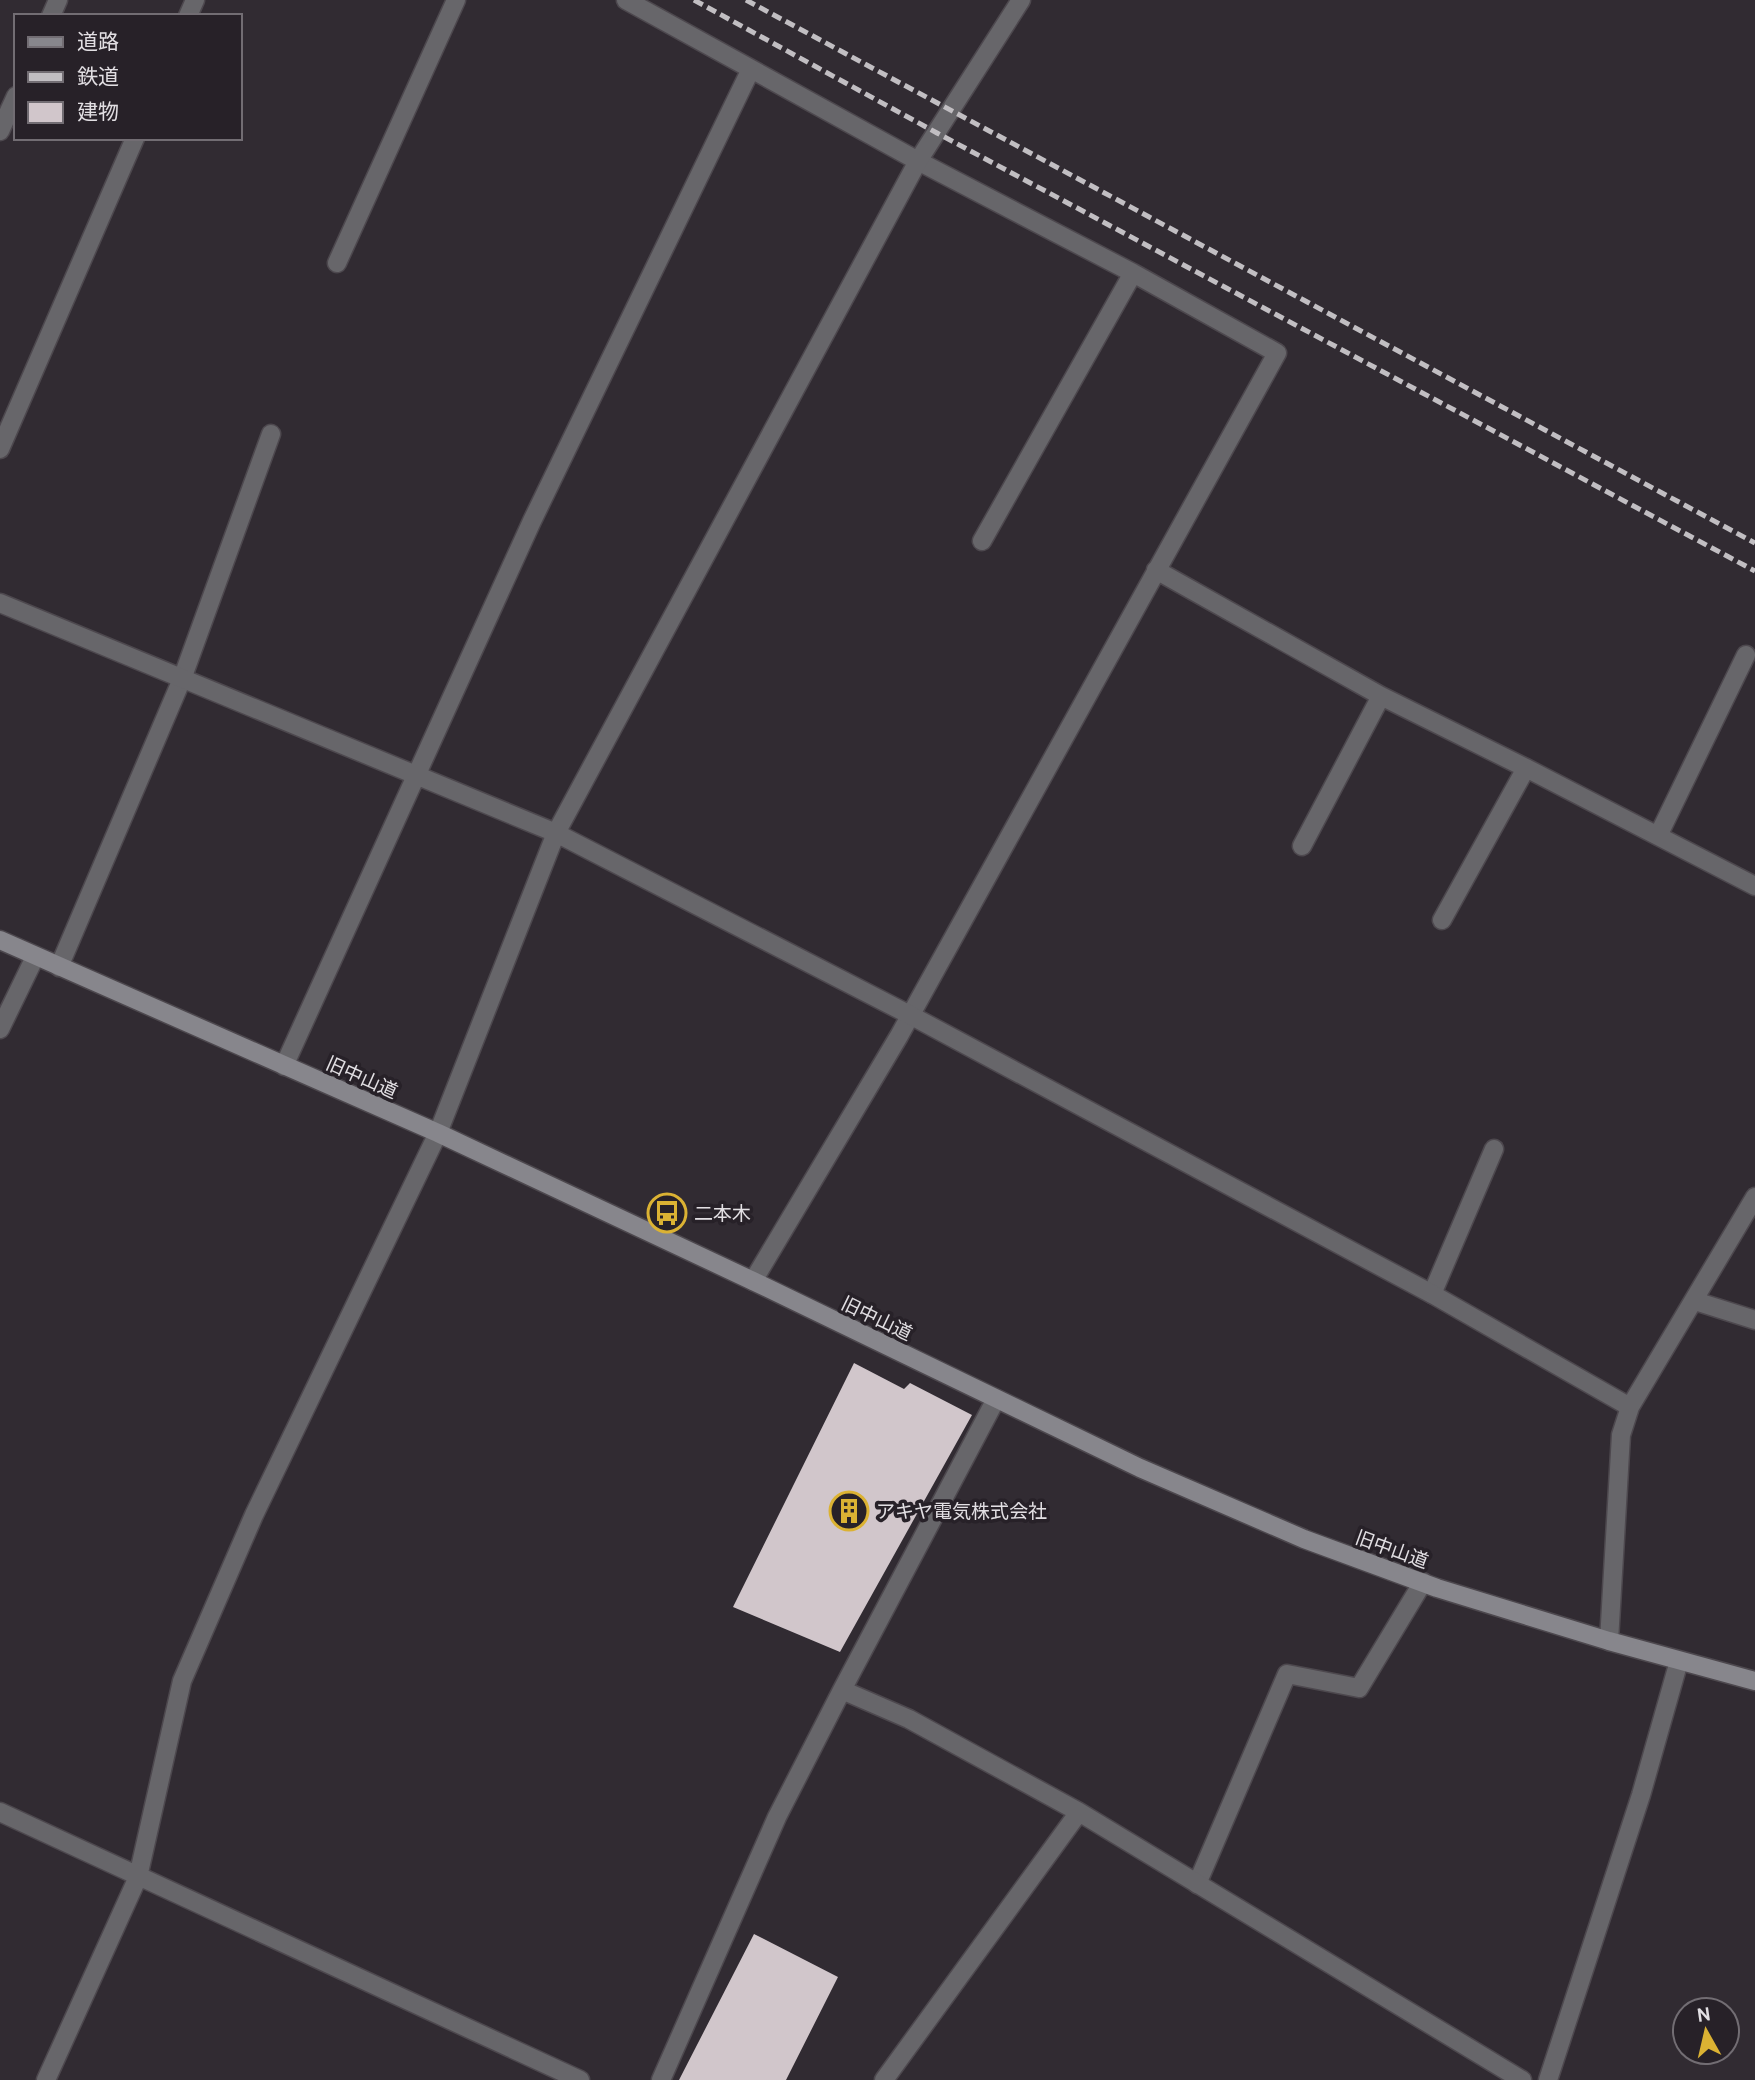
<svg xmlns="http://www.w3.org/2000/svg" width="1755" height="2080" viewBox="0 0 1755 2080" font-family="Cabin,'Noto Sans JP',sans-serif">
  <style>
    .building { fill: #d1c6cb }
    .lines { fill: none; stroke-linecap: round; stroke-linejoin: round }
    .lane-casing { stroke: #4d484e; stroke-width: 21 }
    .street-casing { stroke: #4d484e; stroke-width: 21 }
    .secondary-casing { stroke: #4d484e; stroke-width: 21 }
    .lane { stroke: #67666a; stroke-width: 18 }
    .street { stroke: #67666a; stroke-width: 18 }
    .secondary { stroke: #87868c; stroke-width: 18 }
    .rail { stroke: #c1bec2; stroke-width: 5; stroke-dasharray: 10 5; stroke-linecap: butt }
    .labels { text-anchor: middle; stroke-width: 7; stroke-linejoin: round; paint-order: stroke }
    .street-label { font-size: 19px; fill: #e2dfe3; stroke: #272128 }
    .poi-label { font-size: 19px; fill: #e2dfe3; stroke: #272128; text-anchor: start }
  </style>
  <rect width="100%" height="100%" fill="#312b32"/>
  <!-- building -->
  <path class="building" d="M854,1363L904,1389L910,1383L972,1415L840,1652L733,1607Z
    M754,1934L838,1977L786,2080H679Z"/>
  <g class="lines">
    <defs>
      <path id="lane" d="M51,16L58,0
        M188,16L195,0
        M0,131L16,96
        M0,449L135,138
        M982,541L1133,273
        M1156,570L1381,696L1526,768L1755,886
        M1658,836L1746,655
        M1302,846L1381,696
        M1442,920L1526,768
        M59,967L182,679L271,434
        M0,1029L35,957
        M753,1281L899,1036L1277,353L1133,273L918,161
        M1432,1294L1494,1149
        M1197,1884L1287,1674L1359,1688L1423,1582"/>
      <path id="street" d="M626,0L918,161
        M337,263L456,0
        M0,603L556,833L910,1015L1432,1294L1630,1407
        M284,1066L532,521L751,69
        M1695,1301L1755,1320
        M1609,1641L1621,1435L1630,1407L1755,1197
        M842,1690L909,1719L1079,1812L1522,2080
        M0,1812L580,2080
        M46,2080L138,1877L182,1681L254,1515L438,1133L556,833L918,161L1021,0
        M661,2080L777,1817L842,1690L996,1399
        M884,2080L1079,1812
        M1548,2080L1641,1795L1679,1661"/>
      <path id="secondary" d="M0,940L438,1133L753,1281L1140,1468L1304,1539L1437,1588L1609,1641L1755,1681"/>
    </defs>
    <!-- lane casing -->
    <use href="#lane" class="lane-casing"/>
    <!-- street casing -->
    <use href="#street" class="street-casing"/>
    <!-- secondary casing -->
    <use href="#secondary" class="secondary-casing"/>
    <!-- lane -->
    <use href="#lane" class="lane"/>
    <!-- street -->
    <use href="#street" class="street"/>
    <!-- secondary -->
    <use href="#secondary" class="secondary"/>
    <!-- rail -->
    <path class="rail" d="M694,0L937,133L1755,571
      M746,0L1755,543"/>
  </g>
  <!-- icons -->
  <defs>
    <symbol id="bus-ring" viewBox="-11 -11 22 22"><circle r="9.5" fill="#272128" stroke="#dbb233" stroke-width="1.5"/><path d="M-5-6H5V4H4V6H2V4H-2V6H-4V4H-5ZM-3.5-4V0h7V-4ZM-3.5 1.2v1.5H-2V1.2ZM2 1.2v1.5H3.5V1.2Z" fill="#dbb233"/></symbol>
    <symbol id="building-ring" viewBox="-11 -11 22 22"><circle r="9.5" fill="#272128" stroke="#dbb233" stroke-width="1.5"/><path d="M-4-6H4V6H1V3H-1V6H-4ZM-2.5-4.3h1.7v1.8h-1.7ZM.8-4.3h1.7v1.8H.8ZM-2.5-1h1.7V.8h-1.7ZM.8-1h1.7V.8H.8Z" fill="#dbb233"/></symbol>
  </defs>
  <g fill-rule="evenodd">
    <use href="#bus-ring" x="645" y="1191" width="44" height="44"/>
    <use href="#building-ring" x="827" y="1489" width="44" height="44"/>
  </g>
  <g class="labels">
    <!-- street labels -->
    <g class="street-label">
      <text transform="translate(362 1077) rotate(24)" y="7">旧中山道</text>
      <text transform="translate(877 1318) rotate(26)" y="7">旧中山道</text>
      <text transform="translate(1392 1549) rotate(20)" y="7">旧中山道</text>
    </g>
    <!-- poi labels -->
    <g class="poi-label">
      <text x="694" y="1220">二本木</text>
      <text x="876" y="1518">アキヤ電気株式会社</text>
    </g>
  </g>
  <!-- legend -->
  <rect x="14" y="14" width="228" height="126" fill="#272128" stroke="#726d73" stroke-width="2"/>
  <rect x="28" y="37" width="35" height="10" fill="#87868c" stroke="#726d73" stroke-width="2"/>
  <text x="77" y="49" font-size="21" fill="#e2dfe3">道路</text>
  <rect x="28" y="72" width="35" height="10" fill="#c1bec2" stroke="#726d73" stroke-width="2"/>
  <text x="77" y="84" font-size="21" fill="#e2dfe3">鉄道</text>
  <rect x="28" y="102" width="35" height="21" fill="#d1c6cb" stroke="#726d73" stroke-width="2"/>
  <text x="77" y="119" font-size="21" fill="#e2dfe3">建物</text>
  <!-- north arrow -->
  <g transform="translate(1706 2031) rotate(352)"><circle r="33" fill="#272128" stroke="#726d73" stroke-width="2"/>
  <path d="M0-5L12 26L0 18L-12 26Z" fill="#dbb233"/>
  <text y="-10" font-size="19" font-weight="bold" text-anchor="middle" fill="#e2dfe3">N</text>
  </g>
</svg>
